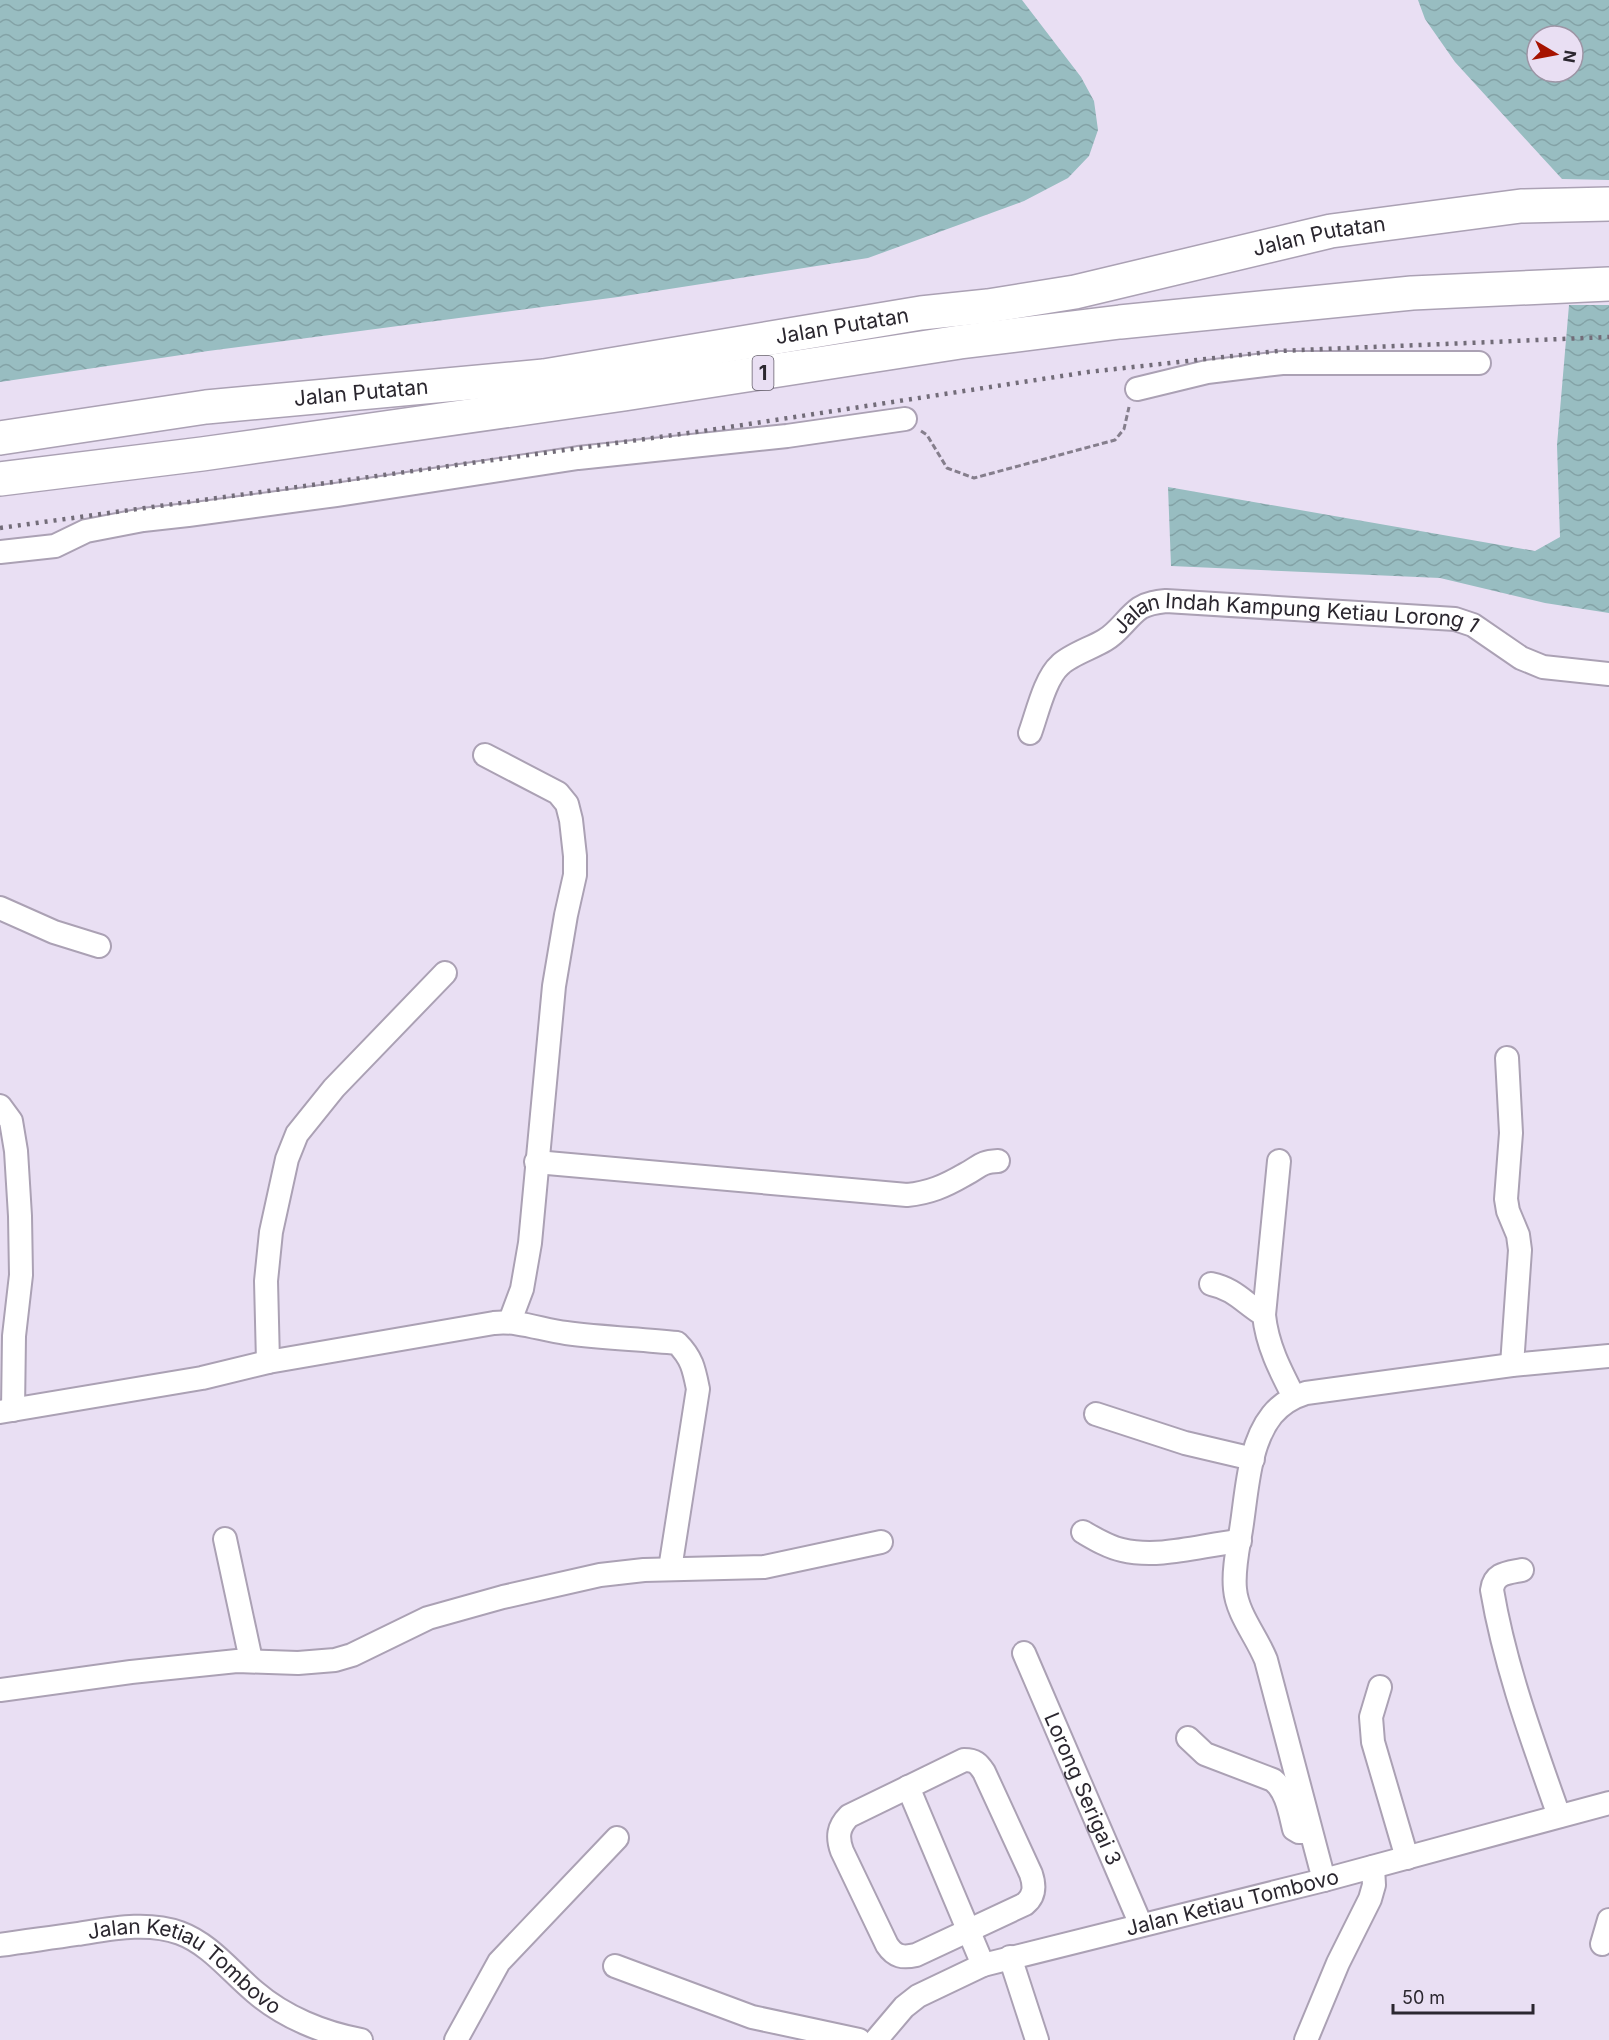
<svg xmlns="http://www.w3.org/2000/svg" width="1609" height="2040" viewBox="0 0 1609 2040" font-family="Inter,sans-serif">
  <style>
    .water { fill: url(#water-waves); fill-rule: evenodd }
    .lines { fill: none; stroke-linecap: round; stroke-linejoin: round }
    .minor-casing { stroke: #aba1b4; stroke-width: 26 }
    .highway-casing { stroke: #aba1b4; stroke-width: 36 }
    .path { stroke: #857e8c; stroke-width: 3; stroke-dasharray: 6 3; stroke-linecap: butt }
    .minor { stroke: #fff; stroke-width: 22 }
    .highway { stroke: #fff; stroke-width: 33 }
    .rail { stroke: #726c78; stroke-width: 4.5; stroke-dasharray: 3 6; stroke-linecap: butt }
    .labels { text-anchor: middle; stroke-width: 6; stroke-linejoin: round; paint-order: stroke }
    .shield { fill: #e9dff3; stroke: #645e6a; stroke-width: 1.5 }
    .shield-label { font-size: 20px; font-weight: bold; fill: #2b272f }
    .street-label { font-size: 21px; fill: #2b272f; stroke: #e9dff3 }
  </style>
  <defs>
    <pattern id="water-waves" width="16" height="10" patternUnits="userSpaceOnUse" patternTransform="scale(1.5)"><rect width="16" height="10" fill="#98bdc1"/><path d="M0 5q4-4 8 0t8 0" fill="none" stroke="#83a2a6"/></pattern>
  </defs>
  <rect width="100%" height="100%" fill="#e9dff3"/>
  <!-- water -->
  <path class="water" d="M0,0H1022L1081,77L1094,101L1098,130L1089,156L1068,178L1024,201L868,258L618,297L208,351L0,382Z
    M1418,0H1609V180L1562,179L1455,62L1425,19ZM1537,36H1573V72H1537Z
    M1569,305H1609V613L1545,603L1440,578L1171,566L1168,487L1535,551L1560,537L1557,445Z"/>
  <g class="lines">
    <defs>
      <g id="minor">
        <path d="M1137,389L1207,372L1282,363H1479"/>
        <path d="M0,552L55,546L86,531L143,520L188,515L336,495L578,458L787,436L905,419"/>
        <path id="s1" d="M1030,733C1037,714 1045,678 1060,665C1070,655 1092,648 1105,640C1119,632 1127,617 1140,608C1148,603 1157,602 1166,601L1455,619L1473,625L1521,658L1543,667L1609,674"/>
        <path d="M485,755L558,793L567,804L571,820L575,856V875L566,915L554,986L530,1243L522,1289L510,1321"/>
        <path d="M0,908L54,932L99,946"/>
        <path d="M1507,1058L1511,1133L1506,1199L1508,1211L1518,1235L1520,1250L1512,1365"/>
        <path d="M0,1106L11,1121L16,1151L20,1216L21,1275L14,1336L13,1410"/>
        <path d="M536,1162L907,1195C929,1193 945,1186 964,1175C980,1167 979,1162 998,1161"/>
        <path d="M1211,1284C1235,1289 1244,1303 1264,1315C1267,1345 1280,1370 1294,1397"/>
        <path d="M1264,1315L1279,1161"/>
        <path d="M268,1362L266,1281L271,1232L287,1159L297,1134L334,1088L445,973"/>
        <path d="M0,1412L202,1378L268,1362L494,1323C518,1320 542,1330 566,1333C603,1338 640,1339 677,1343C692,1358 694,1369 698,1389L670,1569"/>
        <path d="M1096,1414L1185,1443L1253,1459"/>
        <path d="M1083,1532C1095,1539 1108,1547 1122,1550C1160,1559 1201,1545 1240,1541"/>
        <path d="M225,1539L251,1660"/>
        <path d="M1522,1570C1507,1573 1494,1573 1492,1590C1505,1667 1533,1742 1559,1816"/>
        <path id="s2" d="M1024,1653L1141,1925"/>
        <path d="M1380,1687L1371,1717L1373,1742L1407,1858"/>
        <path d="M0,1690L131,1672L237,1661L298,1663L335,1660L352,1655L428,1618L503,1597L600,1575L644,1570L764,1567L881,1542"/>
        <path d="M1188,1738L1205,1754L1273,1780C1287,1791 1290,1813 1294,1829L1299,1832H1306"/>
        <path d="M964,1760C975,1760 978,1763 984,1772L1031,1874C1035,1886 1035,1896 1025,1904L916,1955C903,1958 895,1957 887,1945L842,1851C837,1837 838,1827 849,1816Z"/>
        <path d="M908,1787L983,1965"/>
        <path d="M1324,1880L1266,1660C1257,1637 1237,1614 1235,1589C1233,1570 1238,1548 1241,1530C1247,1493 1248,1445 1272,1415C1281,1404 1293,1397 1306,1393L1512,1365L1609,1356"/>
        <path d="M1602,1944L1609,1920"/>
        <path id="s3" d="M0,1945C26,1941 51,1938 77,1934C110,1929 147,1921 180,1933C210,1944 231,1972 255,1992C284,2017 323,2033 361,2040"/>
        <path d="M1010,1957L1037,2040"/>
        <path d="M615,1966L752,2017L859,2040"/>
        <path d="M456,2040L499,1962L617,1838"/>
        <path id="s4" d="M876,2040L904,2007L918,1996L983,1965L1324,1880L1609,1803"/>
        <path d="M1306,2040L1338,1963L1370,1899L1374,1885L1373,1867"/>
      </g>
      <g id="highway">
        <path id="s5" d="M0,438L206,407L544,376L921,313L988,306L1075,292L1331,231L1521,206L1609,204"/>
        <path d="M0,479L202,454L624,394L960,342L1120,322L1412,293L1609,284"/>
      </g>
    </defs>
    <!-- minor casing -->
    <use href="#minor" class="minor-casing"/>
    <!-- highway casing -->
    <use href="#highway" class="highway-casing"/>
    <!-- path -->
    <path class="path" d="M921,431L927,435L947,468L974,478L1115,440L1124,429L1129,407"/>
    <!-- minor -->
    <use href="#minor" class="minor"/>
    <!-- highway -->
    <use href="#highway" class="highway"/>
    <!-- rail -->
    <path class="rail" d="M0,528L710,430L1088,372L1278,351L1609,337"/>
  </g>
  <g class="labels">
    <!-- shield labels -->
    <rect class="shield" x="752.5" y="356" width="21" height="34" rx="4.5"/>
    <g class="shield-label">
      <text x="763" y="380">1</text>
    </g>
    <!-- street labels -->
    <g class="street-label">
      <text dy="7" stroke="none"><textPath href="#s5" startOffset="1336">Jalan Putatan</textPath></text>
      <text dy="7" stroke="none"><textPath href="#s5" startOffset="850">Jalan Putatan</textPath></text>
      <text dy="7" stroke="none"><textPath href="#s5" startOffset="364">Jalan Putatan</textPath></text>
      <text dy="7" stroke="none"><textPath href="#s1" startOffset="328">Jalan Indah Kampung Ketiau Lorong 1</textPath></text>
      <text dy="7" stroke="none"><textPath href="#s2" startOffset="148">Lorong Serigai 3</textPath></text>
      <text dy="7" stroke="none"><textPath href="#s4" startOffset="390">Jalan Ketiau Tombovo</textPath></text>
      <text dy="7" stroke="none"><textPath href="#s3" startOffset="198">Jalan Ketiau Tombovo</textPath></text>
    </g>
  </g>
  <!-- north arrow -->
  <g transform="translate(1555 54) rotate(100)"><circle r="28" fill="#e9dff3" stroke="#9d95a5" stroke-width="1.5"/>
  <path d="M0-4.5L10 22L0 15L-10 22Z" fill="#a61300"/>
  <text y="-9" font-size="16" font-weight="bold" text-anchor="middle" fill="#2b272f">N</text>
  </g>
  <!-- scale -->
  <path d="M1393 2004v9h140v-9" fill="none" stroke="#2b272f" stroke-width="3"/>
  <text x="1402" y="2004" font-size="18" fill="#2b272f" stroke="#e9dff3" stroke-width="4.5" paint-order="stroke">50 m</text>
</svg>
